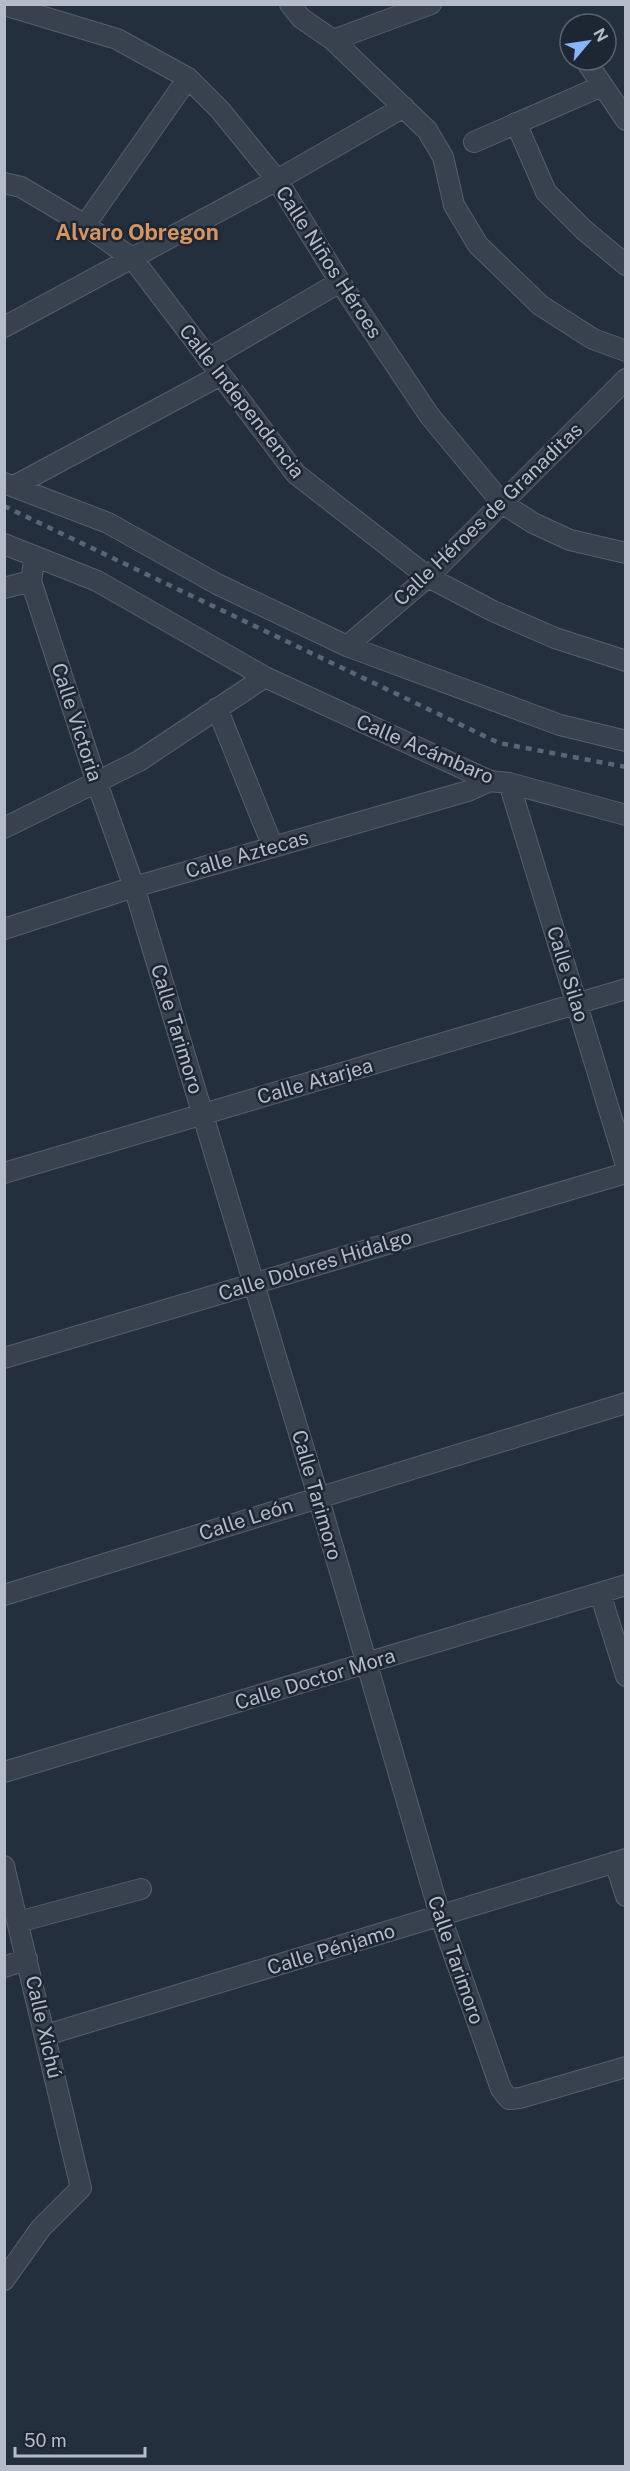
<svg xmlns="http://www.w3.org/2000/svg" width="630" height="2471" viewBox="0 0 630 2471" font-family="'Public Sans',sans-serif">
  <style>
    .lines { fill: none; stroke-linecap: round; stroke-linejoin: round }
    .minor-casing { stroke: #565f6c; stroke-width: 22 }
    .minor { stroke: #38414e; stroke-width: 20 }
    .rail { stroke: #5a6575; stroke-width: 4.5; stroke-dasharray: 6 6; stroke-linecap: butt }
    .labels { text-anchor: middle; stroke-width: 5; stroke-linejoin: round; paint-order: stroke }
    .street-label { font-size: 20px; fill: #b4bcc9; stroke: #1d2633 }
    .quarter-label { font-size: 22px; font-weight: bold; fill: #d59563; stroke: #1d2633 }
  </style>
  <rect width="100%" height="100%" fill="#242f3e"/>
  <g class="lines">
    <defs>
      <path id="minor" d="M290,4L301,18L333,40L427,130L443,157L454,205L478,245L540,305L593,339L626,351
        M4,5L117,39L188,78L220,110L277,180L340,282L429,415L502,503L533,523L570,540L626,553
        M333,40L431,4
        M588,64L626,120
        M516,123L546,192L584,230L626,265
        M474,142L602,86
        M4,183L21,187L85,225L133,259L296,474L428,577L493,611L555,638L626,661
        M85,225L188,78
        M4,327L277,180L404,107
        M208,359L340,282
        M4,483L108,523L217,584L347,646L560,725L626,741
        M14,486L221,375
        M4,544L97,581L265,677L490,781L509,783L626,815
        M35,556L31,581L97,783L134,887L318,1496L440,1915L501,2089L509,2099L520,2098L626,2067
        M4,588L31,581
        M347,646L428,577L626,379
        M217,708L273,847
        M509,783L626,1165
        M4,828L139,761L265,677
        M4,929L134,887L468,791L490,781
        M4,1173L626,989
        M4,1358L626,1173
        M600,1593L626,1676
        M4,1595L626,1403
        M4,1772L626,1585
        M615,1862L626,1896
        M4,1866L81,2188L41,2228L4,2280
        M18,1922L141,1889
        M4,1967L27,1959
        M46,2035L626,1859"/>
    </defs>
    <!-- minor casing -->
    <use href="#minor" class="minor-casing"/>
    <!-- minor -->
    <use href="#minor" class="minor"/>
    <!-- rail -->
    <path class="rail" d="M4,506L499,743L626,767"/>
  </g>
  <g class="labels">
    <!-- street labels -->
    <g class="street-label">
      <text transform="translate(329 262) rotate(57)" y="7">Calle Niños Héroes</text>
      <text transform="translate(242 401) rotate(52)" y="7">Calle Independencia</text>
      <text transform="translate(488 514) rotate(-44)" y="7">Calle Héroes de Granaditas</text>
      <text transform="translate(77 722) rotate(72)" y="7">Calle Victoria</text>
      <text transform="translate(425 749) rotate(23)" y="7">Calle Acámbaro</text>
      <text transform="translate(247 854) rotate(-16)" y="7">Calle Aztecas</text>
      <text transform="translate(568 974) rotate(73)" y="7">Calle Silao</text>
      <text transform="translate(177 1029) rotate(73)" y="7">Calle Tarimoro</text>
      <text transform="translate(315 1081) rotate(-16)" y="7">Calle Atarjea</text>
      <text transform="translate(315 1265) rotate(-17)" y="7">Calle Dolores Hidalgo</text>
      <text transform="translate(317 1495) rotate(74)" y="7">Calle Tarimoro</text>
      <text transform="translate(246 1519) rotate(-18)" y="7">Calle León</text>
      <text transform="translate(315 1679) rotate(-17)" y="7">Calle Doctor Mora</text>
      <text transform="translate(331 1949) rotate(-17)" y="7">Calle Pénjamo</text>
      <text transform="translate(456 1960) rotate(71)" y="7">Calle Tarimoro</text>
      <text transform="translate(44 2027) rotate(77)" y="7">Calle Xichú</text>
    </g>
    <!-- quarter labels -->
    <g class="quarter-label">
      <text x="137" y="240">Alvaro Obregon</text>
    </g>
  </g>
  <!-- border -->
  <rect width="630" height="2471" fill="none" stroke="#b4bcc9" stroke-width="12"/>
  <!-- north arrow -->
  <g transform="translate(588 42) rotate(61)"><circle r="28" fill="#1d2633" stroke="#59626f" stroke-width="1.5"/>
  <path d="M0-4.5L10 22L0 15L-10 22Z" fill="#8ab4f8"/>
  <text y="-9" font-size="16" font-weight="bold" text-anchor="middle" fill="#b4bcc9">N</text>
  </g>
  <!-- scale -->
  <path d="M15 2447v9h130v-9" fill="none" stroke="#b4bcc9" stroke-width="3"/>
  <text x="24" y="2447" font-size="18" fill="#b4bcc9" stroke="#1d2633" stroke-width="4.5" paint-order="stroke">50 m</text>
</svg>
